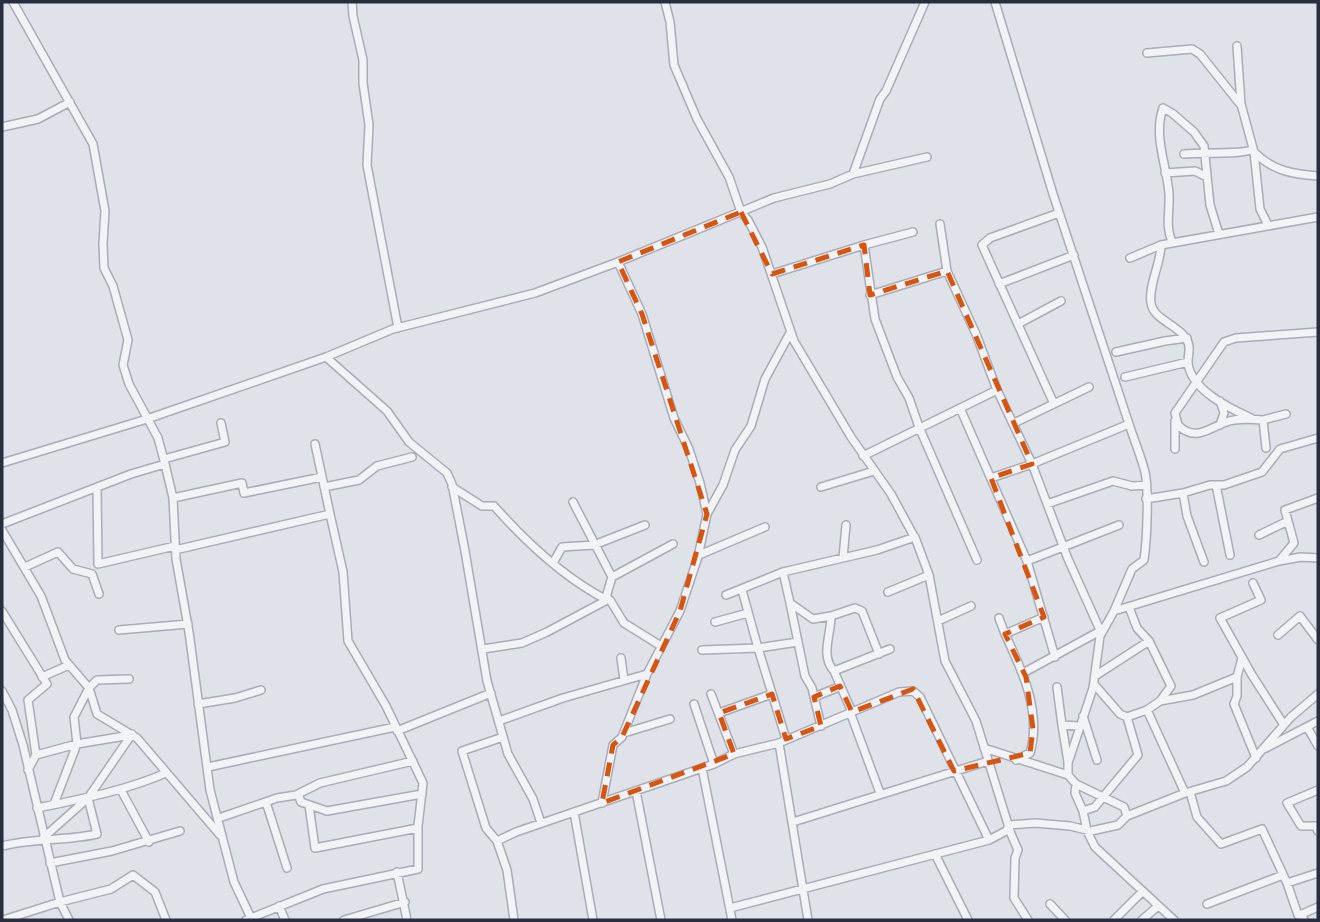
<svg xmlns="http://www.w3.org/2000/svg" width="1320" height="922" viewBox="0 0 1320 922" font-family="'Exo 2',sans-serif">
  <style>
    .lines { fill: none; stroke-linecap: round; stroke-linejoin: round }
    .minor-casing { stroke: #a8acb6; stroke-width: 10 }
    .minor { stroke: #f2f3f7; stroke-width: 7 }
    .marked { fill: none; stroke: #d55511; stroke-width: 5; stroke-dasharray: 14 9; stroke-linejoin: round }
  </style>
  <rect width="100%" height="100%" fill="#dfe2e9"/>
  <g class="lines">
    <defs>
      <path id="minor" d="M13,2L93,144L105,211L103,244L104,268L113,286L128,340L123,365L129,384L158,438L165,464L173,498L176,559L189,632L210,790L234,882L251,918
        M352,2L353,16L363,60V83L369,125L367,165L398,328
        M665,2L670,22L674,65L697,119L729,177L741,212L748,220L762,247L794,341L851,437L891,494L916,540L929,575L945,661L976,721L1011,834L1018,850L1015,858L1014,898L1028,920
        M995,2L1053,194L1129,424
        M1237,46L1241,104L1254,152L1260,209L1268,225
        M1147,53L1192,49L1200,54L1240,104
        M2,127L38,119L70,102
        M1254,152C1273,171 1292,174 1318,176
        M1184,154C1200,152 1245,155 1253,149
        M1165,173L1195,171L1207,177
        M853,174L880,99L886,91L925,2
        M940,224L947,271L976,334L997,390
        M1172,242C1165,225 1170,212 1169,194C1167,165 1153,137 1163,108L1172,113L1194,132L1204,146L1210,205L1219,234
        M864,245L875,319L897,377L909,398L919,427L977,560
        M1161,245C1161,263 1148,286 1151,303C1153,319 1177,325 1185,337C1192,346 1188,353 1188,363C1191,390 1229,408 1251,418
        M1130,258L1161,245L1318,217
        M618,262L642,314L674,418L689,449L700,483L707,514
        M772,274L864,245L913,232
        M999,284L1074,255
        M870,295L947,271
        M1018,324L1061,301
        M1116,352L1165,341L1187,338
        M326,357L387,411L409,442L447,473L452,484L465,551L487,681L508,754L533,799L541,823
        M1125,377L1188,362
        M1220,401L1224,413L1220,425
        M1054,404L982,245L990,238L1059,213
        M960,408L1027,561
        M1263,420L1286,414
        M1175,421V449
        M1014,423L1089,387
        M315,444L330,514
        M1266,448L1263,420C1251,419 1240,418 1229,421C1210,427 1196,443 1178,425L1175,413L1224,342L1236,338L1318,332
        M863,456L997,390L1032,464L1129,424C1134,440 1141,456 1145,472C1149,492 1147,539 1144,560L1132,569L1114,611L1100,636L1093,688L1068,763V775
        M164,459L225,442L221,423
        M2,463L147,419L326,357L393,329L535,293L618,262L774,198L830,184L853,174L927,157
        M991,478L1032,464L1068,559L1100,630
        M1216,485L1230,555
        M324,487L359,480L377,466L412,457
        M452,487L482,506H494C526,542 564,578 607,600L547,632L522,643L483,649
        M821,487L874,471
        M97,488L98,564L175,546
        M1183,493L1187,516L1204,562
        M173,498L242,483L244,493L322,477
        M1146,499L1183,493L1210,485H1224L1262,472L1280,449L1318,438
        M573,502L612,577
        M1047,504L1113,481L1132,486L1147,485
        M2,524L131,474L165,464
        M2,530L41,596L65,660L89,688L97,714L137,738L220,835
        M1259,535L1288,521
        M175,550L330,514L343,572L348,641L386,706L423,783L418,826V869L323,889L246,920
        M699,555L765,527
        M843,558L846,525
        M1279,561L1301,557L1318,558
        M553,563L562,547L594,545L645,525
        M25,567L58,552L73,569L92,574L99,594
        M783,572L790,603L813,619L831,616
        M1253,583L1261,600L1220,618L1252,675L1284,725
        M888,592L929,575
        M726,595L783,572L877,550L915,537
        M790,603L805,676L812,688L821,726
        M1129,607L1137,628L1149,641L1171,686L1160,701L1147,710
        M2,611L47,684L28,700L36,755L28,770
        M1114,611L1279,561L1294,543L1285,510L1318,498
        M999,618L1005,634
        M938,621L971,606
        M715,622L748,613
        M119,630L188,624
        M1278,635L1300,616L1318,640
        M661,646L624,623L610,600H607V594L612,577L673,544
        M702,650L758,648L742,590
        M1055,657L1027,561L1119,525
        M621,658L624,680
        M1242,658L1237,677V696L1234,704L1256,758
        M834,671C820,656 831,635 831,616L855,608L862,611L879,654
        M1023,673L1102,630
        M1095,676L1149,641
        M42,677L69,665
        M1094,684L1120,714L1127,717
        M1057,687L1062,725
        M2,691L12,710L23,745L60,902L69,920
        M711,694L734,754
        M814,697L839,687
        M1160,701L1193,695L1237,677
        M198,704L235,698L261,690
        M694,704L714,764
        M850,712L880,793
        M852,712L834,671L890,649
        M719,713L772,694
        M1083,716L1097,760
        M499,721L563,698L647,674
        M1307,727L1318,746
        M397,731L491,693
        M624,733L670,719
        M503,737L462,751L486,828L497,841L516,832L714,764L734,754L779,743L899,692L913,691L920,697L989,840
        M786,739L758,648L798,642
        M779,743L808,920
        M984,748L1068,775L1076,784L1103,797L1138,755L1127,717L1147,710L1185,793
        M1266,748L1318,721
        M36,755L77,744L131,735
        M1016,760L1030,753C1042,712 1022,670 1005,634L1044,617
        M1068,762L1062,725L1079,726
        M208,767L395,727
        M702,768L732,920
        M1076,784L1075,793L1083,811L1087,831L1095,847L1174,920
        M121,790L149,842
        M1318,790L1287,803L1301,826H1315L1318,831
        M636,791L661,920
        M1190,792L1197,817L1221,844L1262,829L1287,883L1298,915L1302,914
        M298,794L301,802L327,811L422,794
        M266,802L287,868
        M602,803L613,745L622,737L647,674L680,611L698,557L707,514L723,485L735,450L751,426L765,379L790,333
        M54,804L77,744L74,717L89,688L97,680L129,679
        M309,805L315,848L418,828
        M37,808C82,799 124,791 166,773
        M1083,811L1095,807L1103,797L1124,807L1127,816
        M574,812L593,920
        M219,818L277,798L296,795L320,783L413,761
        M793,822L988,761
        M43,838L88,798L132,734
        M497,841L507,870L514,920
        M2,846C33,838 66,841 97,834L88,798
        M935,854L968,920
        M50,863L112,851L180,831
        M397,872L407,920
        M1287,883L1318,873
        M1050,904L1065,920
        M1207,904L1283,875
        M279,906L285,920
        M730,908L989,840L1006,831L1009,825L1035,823L1070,826L1091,831L1118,825L1127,816L1185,793L1226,781L1247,767L1291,717L1318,694
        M3,920L60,902L111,889L133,875L155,892L166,920
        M344,920L405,902
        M1114,920L1142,892
        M1142,920L1158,906
        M1304,920L1302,914L1318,907"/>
    </defs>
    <!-- minor casing -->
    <use href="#minor" class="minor-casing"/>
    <!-- minor -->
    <use href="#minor" class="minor"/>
  </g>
  <!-- marked area -->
  <path class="marked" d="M741,212L772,274L864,245L870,295L947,271L1032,464L991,478L1044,617L1005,634L1026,677L1033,729L1030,753L954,771L913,689L852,712L840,686L814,697L821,726L786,739L772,694L719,713L734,754L602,803L613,745L622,737L680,611L707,514L642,314L618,262Z"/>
  <!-- border -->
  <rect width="1320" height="922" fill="none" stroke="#282d40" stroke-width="7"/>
</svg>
